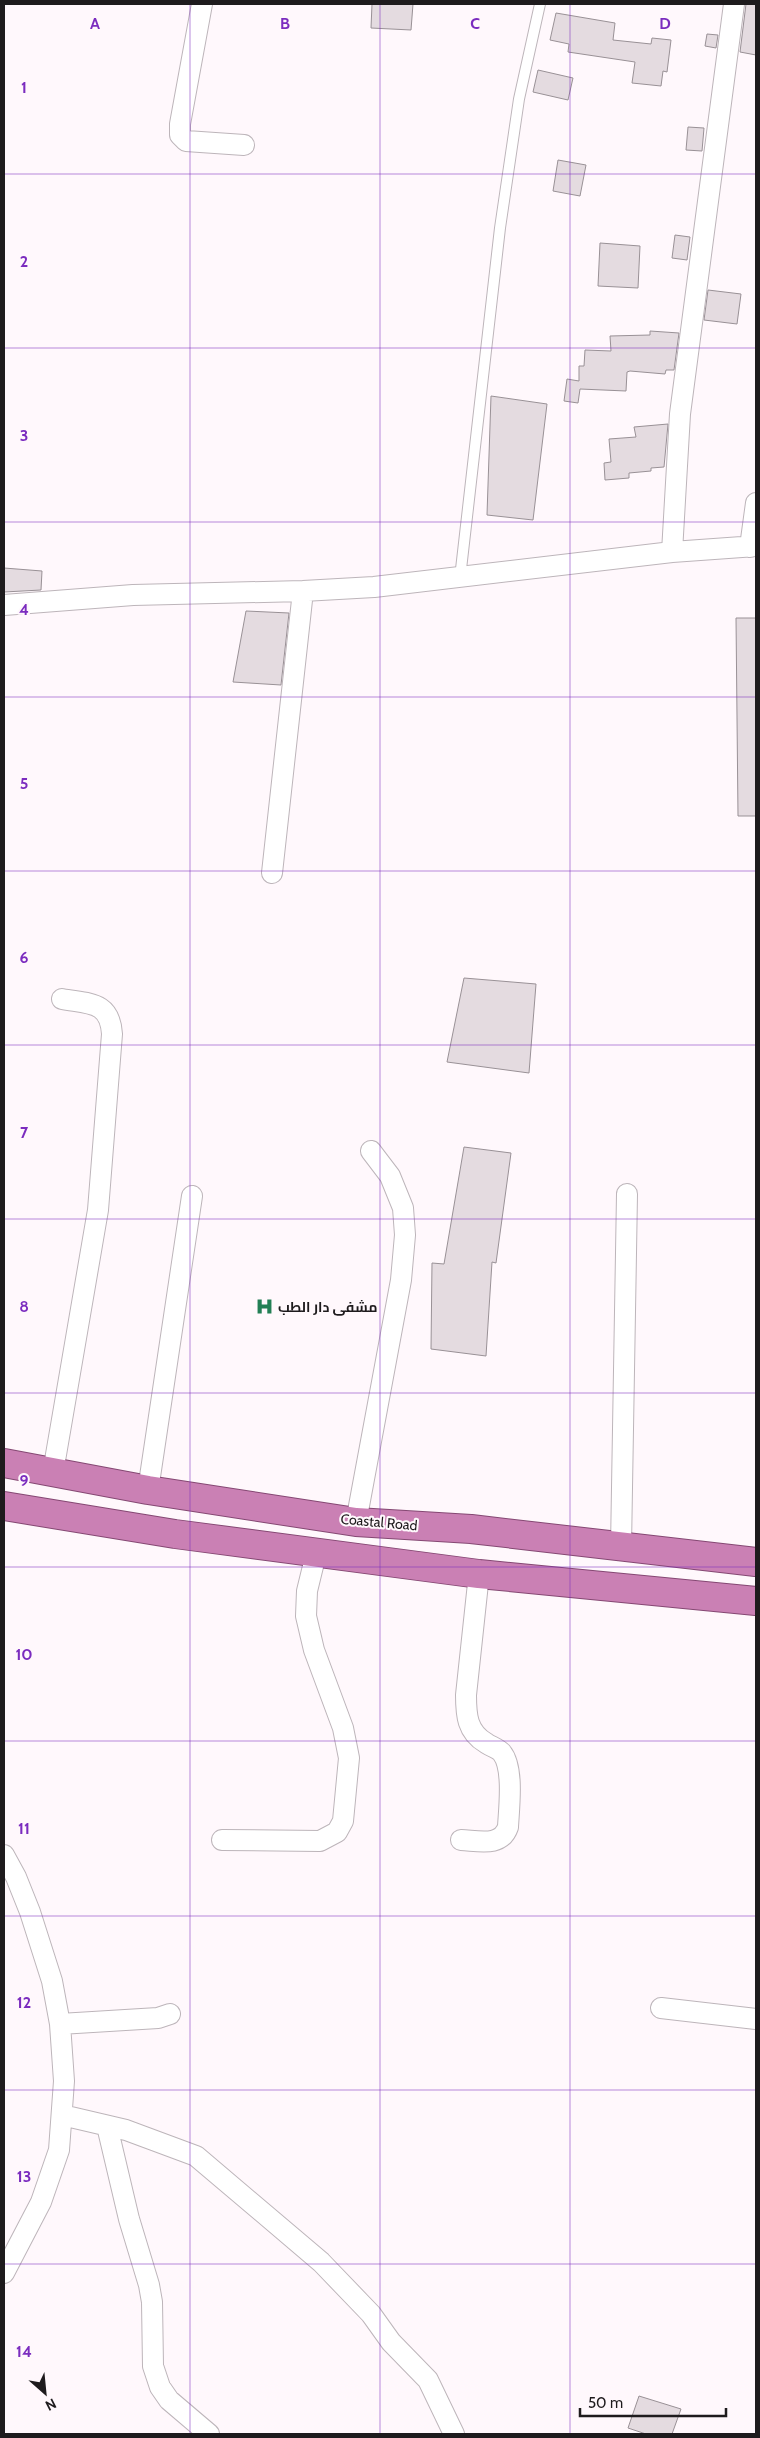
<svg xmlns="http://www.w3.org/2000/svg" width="760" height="2438" viewBox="0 0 760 2438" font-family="Cabin,Cairo,sans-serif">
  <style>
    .building { fill: #e4dbe0; stroke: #999196 }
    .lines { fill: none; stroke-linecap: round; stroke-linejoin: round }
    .service-casing { stroke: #bdb5ba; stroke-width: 12 }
    .minor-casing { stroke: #bdb5ba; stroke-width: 22 }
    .trunk-casing { stroke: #854873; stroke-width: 30 }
    .service { stroke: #fff; stroke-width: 10 }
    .minor { stroke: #fff; stroke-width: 20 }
    .trunk { stroke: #ca80b4; stroke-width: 28 }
    .grid { fill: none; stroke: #7b2cbf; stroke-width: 1; stroke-opacity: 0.55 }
    .labels { text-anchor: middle; stroke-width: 4; stroke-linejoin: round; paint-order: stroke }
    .poi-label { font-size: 14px; font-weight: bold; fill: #1e1b1d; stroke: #fff8fc; text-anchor: start }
    .street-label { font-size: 14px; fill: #1e1b1d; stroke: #fff8fc }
    .grid-label { font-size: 16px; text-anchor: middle; font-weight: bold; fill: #7b2cbf; stroke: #fff8fc; stroke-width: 4; stroke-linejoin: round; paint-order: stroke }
  </style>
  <rect width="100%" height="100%" fill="#fff8fc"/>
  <!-- building -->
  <path class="building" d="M372,4H413L411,30L371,28Z
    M746,4H756V55L740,52Z
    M556,13L615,23L613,40L651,44L652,38L671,40L667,72L663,71L661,86L632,83L635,62L568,52L569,44L550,40Z
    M707,34L718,35L716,48L705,46Z
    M538,70L573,78L568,100L533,92Z
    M688,127L704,128L702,151L686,150Z
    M558,160L586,165L580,196L553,191Z
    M675,235L690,237L687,260L672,258Z
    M600,243L640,246L638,288L598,286Z
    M708,290L741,294L737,324L704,320Z
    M650,331L679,333L674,370H666L665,374L630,371L627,372L626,391L580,389L578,403L564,401L567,379L579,381V366H584L585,350L611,351L610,336L650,335Z
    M491,396L547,404L533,520L487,515Z
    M668,424L664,467L651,468V471L629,473V478L605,480L604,463L611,462L609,439L636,437L634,427Z
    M4,568L42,571L41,590L4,592Z
    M246,611L289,613L281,685L233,682Z
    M736,618H756V816H738Z
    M464,978L536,984L529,1073L447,1062Z
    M464,1147L511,1153L496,1263L492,1262L486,1356L431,1349L432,1263L444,1264Z
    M639,2396L681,2409L672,2434H646L628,2428Z"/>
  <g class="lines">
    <defs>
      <path id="service" d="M460,578L500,228L519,99L540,4"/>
      <path id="minor" d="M202,4L180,124V135L186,141L244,145
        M750,547L756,503
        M672,552L680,414L734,4
        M4,605L133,595L303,591L374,587L672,552L756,546
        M272,873L303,591
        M53,1472L98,1210L112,1034C110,1001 89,1004 62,999
        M148,1490L192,1196
        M356,1522L401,1280L405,1235L403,1208L390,1176L371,1151
        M621,1547L627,1194
        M222,1840L320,1841L337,1832L343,1821L349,1758L343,1728L314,1650L306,1616L307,1591L316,1554
        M461,1840C480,1841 501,1847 508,1827C509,1808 514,1768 502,1753C499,1749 490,1746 486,1743C467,1732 466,1715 466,1695L479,1574
        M4,1855L16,1877L30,1912L52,1981L60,2024L64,2081L59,2150L41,2202L4,2273
        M661,2008L756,2019
        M60,2024L158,2018L170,2014
        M62,2115L126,2130L196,2156L321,2262L371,2314L391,2342L428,2380L454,2434
        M107,2126L129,2219L149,2285L152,2302L153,2366L160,2387L169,2400L209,2434"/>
      <path id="trunk" d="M4,1463L148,1490L356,1522L471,1529L756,1562
        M4,1506L175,1534L479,1574L756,1601"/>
    </defs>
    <!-- service casing -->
    <use href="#service" class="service-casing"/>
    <!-- minor casing -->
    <use href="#minor" class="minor-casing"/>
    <!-- trunk casing -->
    <use href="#trunk" class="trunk-casing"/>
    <!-- service -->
    <use href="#service" class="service"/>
    <!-- minor -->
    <use href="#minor" class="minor"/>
    <!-- trunk -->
    <use href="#trunk" class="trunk"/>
  </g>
  <!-- grid -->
  <path class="grid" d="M190,4V2434M380,4V2434M570,4V2434M4,174H756M4,348H756M4,522H756M4,697H756M4,871H756M4,1045H756M4,1219H756M4,1393H756M4,1567H756M4,1741H756M4,1916H756M4,2090H756M4,2264H756"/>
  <!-- icons -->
  <defs>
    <symbol id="hospital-bare" viewBox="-9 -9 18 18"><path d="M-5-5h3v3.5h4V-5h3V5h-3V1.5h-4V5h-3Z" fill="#237f55" stroke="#fff8fc" stroke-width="2.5" paint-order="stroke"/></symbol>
  </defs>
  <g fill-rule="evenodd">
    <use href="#hospital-bare" x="252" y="1294" width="25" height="25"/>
  </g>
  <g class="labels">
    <!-- poi labels -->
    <g class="poi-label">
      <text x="278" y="1312">مشفى دار الطب</text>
    </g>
    <!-- street labels -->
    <g class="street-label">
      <text transform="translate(379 1522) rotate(5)" y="5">Coastal Road</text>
    </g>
  </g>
  <g class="grid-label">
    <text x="95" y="29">A</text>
    <text x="285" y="29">B</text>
    <text x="475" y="29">C</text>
    <text x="665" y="29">D</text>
    <text x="24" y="93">1</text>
    <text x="24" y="267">2</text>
    <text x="24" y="441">3</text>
    <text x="24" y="615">4</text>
    <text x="24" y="789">5</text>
    <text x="24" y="963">6</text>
    <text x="24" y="1138">7</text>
    <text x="24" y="1312">8</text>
    <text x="24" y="1486">9</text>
    <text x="24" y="1660">10</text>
    <text x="24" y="1834">11</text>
    <text x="24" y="2008">12</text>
    <text x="24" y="2182">13</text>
    <text x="24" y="2357">14</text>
  </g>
  <!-- border -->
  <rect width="760" height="2438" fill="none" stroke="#1e1b1d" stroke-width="10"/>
  <!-- north arrow -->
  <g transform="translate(45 2393) rotate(153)" stroke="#fff8fc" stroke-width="4" paint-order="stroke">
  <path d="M0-4L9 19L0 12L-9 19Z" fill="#1e1b1d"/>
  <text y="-8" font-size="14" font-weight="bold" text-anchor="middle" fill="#1e1b1d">N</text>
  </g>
  <!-- scale -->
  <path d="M580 2408v8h146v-8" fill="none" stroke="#1e1b1d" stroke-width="2.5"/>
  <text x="588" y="2408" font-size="15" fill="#1e1b1d" stroke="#fff8fc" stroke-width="4" paint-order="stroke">50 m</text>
</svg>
